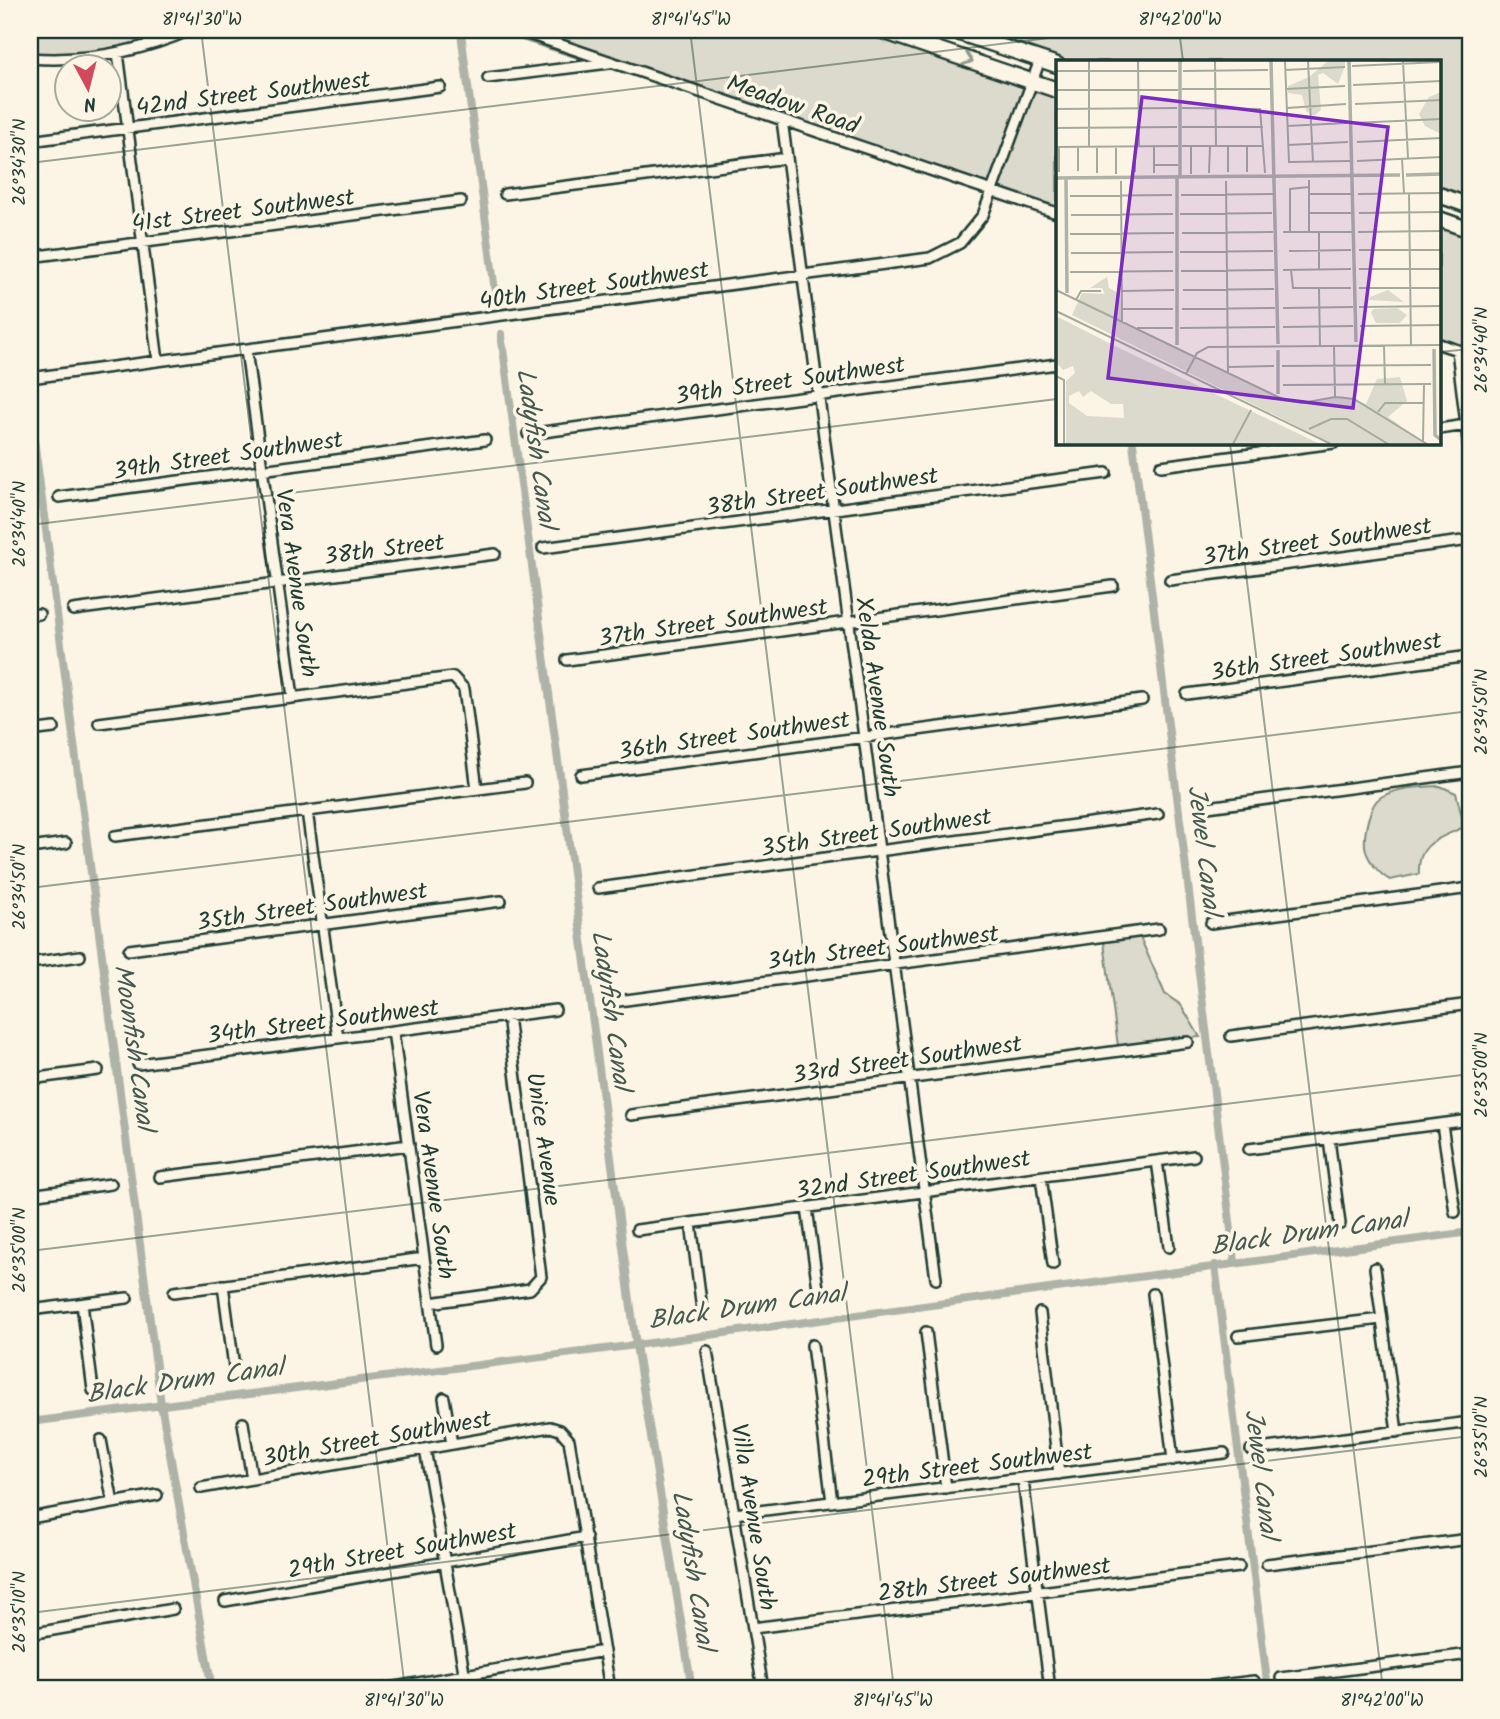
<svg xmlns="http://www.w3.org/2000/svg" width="1500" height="1719" viewBox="0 0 1500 1719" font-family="Kalam,sans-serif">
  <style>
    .green { fill: #dcdacc; stroke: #7e8c80; stroke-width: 2 }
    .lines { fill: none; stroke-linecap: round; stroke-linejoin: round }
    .canal { stroke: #aeb3a7; stroke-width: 8 }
    .minor-casing { stroke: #1f3d34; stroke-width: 14 }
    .trunk-casing { stroke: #1f3d34; stroke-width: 19 }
    .minor { stroke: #fcf5e5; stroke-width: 9 }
    .trunk { stroke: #fcf5e5; stroke-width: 14 }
    .oneway { stroke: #8e998c }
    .ticks { fill: none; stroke: #1f3d34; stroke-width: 2; stroke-opacity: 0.45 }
    .labels { text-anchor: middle; stroke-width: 7; stroke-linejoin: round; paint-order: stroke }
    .street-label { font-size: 24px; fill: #1f3d34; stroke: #fcf5e5 }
    .water-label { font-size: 26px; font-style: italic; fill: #435a51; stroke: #fcf5e5 }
    .inset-river { fill: none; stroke: #aeb3a7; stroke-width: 3.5 }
    .inset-road { fill: none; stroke: #a4ab9e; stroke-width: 2 }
    .view { fill: #7b2cbf; fill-opacity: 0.15; stroke: #7b2cbf; stroke-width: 3.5 }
    .inset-edge { fill: none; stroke: #1f3d34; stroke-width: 3.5 }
    .neatline { fill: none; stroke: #1f3d34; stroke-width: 2.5 }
    .ticks-label { font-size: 18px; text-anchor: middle; fill: #1f3d34 }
  </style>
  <rect width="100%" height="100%" fill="#fcf5e5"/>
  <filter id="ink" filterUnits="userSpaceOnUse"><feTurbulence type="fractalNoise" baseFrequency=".0143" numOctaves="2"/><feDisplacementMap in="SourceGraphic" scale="14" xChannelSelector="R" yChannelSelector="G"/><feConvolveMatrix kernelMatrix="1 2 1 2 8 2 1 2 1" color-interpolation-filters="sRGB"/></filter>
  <g filter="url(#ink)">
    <!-- green -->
    <path class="green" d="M30,30H189L136,55L72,63L30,64Z
      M491,30H867L1057,95V212Z
      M966,30H1470V199L1439,190V61H1059Z
      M1439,224L1470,235V404L1463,396L1458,345L1439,339Z
      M1440,786L1456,793L1462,817V828C1437,839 1417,844 1419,874L1390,880C1380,875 1366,859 1365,846C1364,834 1369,804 1381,797C1398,787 1421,787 1440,786Z
      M1116,932L1140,937L1165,994L1181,1005L1200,1037C1171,1039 1147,1049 1118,1046L1103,935Z"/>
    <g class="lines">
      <!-- canal -->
      <path class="canal" d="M461,33L496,299
        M501,334L636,1345L692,1689
        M30,409L161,1404L212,1689
        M1133,443L1235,1262
        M1215,1265L1268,1689
        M30,1422L636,1345L1470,1232"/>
      <defs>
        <path id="minor" d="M517,30L1057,213
          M118,53L158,361
          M30,58C85,62 139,52 190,30
          M488,78L609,63
          M782,120L936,1279
          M30,141L440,87
          M505,194L787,158
          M30,257L461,201
          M1439,344L1470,354
          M246,350L293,697
          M1457,350L1470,457
          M30,378L930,258L960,243L983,215L1040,60
          M1439,429L1466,425
          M528,434L1057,364
          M1161,466L1334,443
          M59,497L485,440
          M543,548L1106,473
          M1170,580L1470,540
          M73,610L495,554
          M30,615L39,614
          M567,660L1113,586
          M1187,694L1470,656
          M99,723L453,677L464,689L477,789
          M30,731L54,728
          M581,775L1142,700
          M1200,808L1470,772
          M307,811L338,1038
          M115,836L525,783
          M30,848L66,843
          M598,888L1158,814
          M1211,923L1470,888
          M129,950L501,901
          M30,963L80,956
          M611,1002L1159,929
          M393,1031L436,1345
          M1231,1036L1470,1004
          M138,1064L555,1010
          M30,1079L98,1070
          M631,1115L1188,1042
          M1442,1124L1455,1212
          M1329,1139L1340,1224
          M1249,1149L1470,1120
          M1157,1161L1169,1247
          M160,1177L409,1145
          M1041,1177L1053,1264
          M30,1195L111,1184
          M807,1208L819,1296
          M691,1223L702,1310
          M637,1230L1194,1156
          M1375,1268L1397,1432
          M223,1285L235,1374
          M174,1292L424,1258
          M1153,1294L1173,1460
          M430,1303L530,1289L541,1277L508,1016
          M82,1304L93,1390
          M30,1310L127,1298
          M1040,1313L1059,1474
          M926,1332L946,1488
          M1238,1336L1381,1319
          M812,1345L832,1502
          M707,1351L763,1689
          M444,1398L452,1444
          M243,1423L252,1479
          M101,1440L113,1503
          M425,1449L467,1689
          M1251,1450L1470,1422
          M1023,1480L1050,1689
          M201,1488L550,1427L560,1430L569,1440L610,1689
          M734,1514L1224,1453
          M30,1518L157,1495
          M1267,1564L1470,1539
          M225,1601L586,1537
          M753,1628L1239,1567
          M30,1634L173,1609
          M1281,1678L1470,1654
          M383,1689L604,1651
          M1188,1689L1254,1681"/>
        <path id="trunk" d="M880,30L1057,90
          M951,30L1057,65
          M1439,195L1470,206
          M1439,219L1470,230"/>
      </defs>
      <!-- minor casing -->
      <use href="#minor" class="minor-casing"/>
      <!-- trunk casing -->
      <use href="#trunk" class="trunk-casing"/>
      <!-- minor -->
      <use href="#minor" class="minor"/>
      <!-- trunk -->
      <use href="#trunk" class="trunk"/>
    </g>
    <!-- one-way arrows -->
    <defs><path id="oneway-chevron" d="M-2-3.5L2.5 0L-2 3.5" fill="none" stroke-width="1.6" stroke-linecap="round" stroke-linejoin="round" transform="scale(1.75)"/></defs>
    <use class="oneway" href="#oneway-chevron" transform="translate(968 60) rotate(19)"/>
  </g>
  <!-- ticks -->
  <path class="ticks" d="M201,30L405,1689M690,30L894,1689M1179,30L1183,61M30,163L1114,30M1439,352L1470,349M1230,443L1383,1689M30,525L1057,399M30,888L1470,711M30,1251L1470,1074M30,1613L1470,1436"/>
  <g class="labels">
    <!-- street labels -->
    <g class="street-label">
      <text transform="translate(253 93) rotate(-7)" y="8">42nd Street Southwest</text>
      <text transform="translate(793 104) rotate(19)" y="8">Meadow Road</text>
      <text transform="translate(243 210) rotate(-7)" y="8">41st Street Southwest</text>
      <text transform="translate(594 285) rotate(-8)" y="8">40th Street Southwest</text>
      <text transform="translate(790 380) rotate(-8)" y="8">39th Street Southwest</text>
      <text transform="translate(228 455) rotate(-8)" y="8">39th Street Southwest</text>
      <text transform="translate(822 491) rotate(-8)" y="8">38th Street Southwest</text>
      <text transform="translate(1317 541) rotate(-8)" y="8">37th Street Southwest</text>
      <text transform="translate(384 549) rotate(-7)" y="8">38th Street</text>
      <text transform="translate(297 583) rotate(82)" y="8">Vera Avenue South</text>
      <text transform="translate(713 622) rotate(-8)" y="8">37th Street Southwest</text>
      <text transform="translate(1326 656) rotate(-8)" y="8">36th Street Southwest</text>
      <text transform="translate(878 697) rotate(82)" y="8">Xelda Avenue South</text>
      <text transform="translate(734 735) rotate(-8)" y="8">36th Street Southwest</text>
      <text transform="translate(876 832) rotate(-8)" y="8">35th Street Southwest</text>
      <text transform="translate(312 906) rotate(-8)" y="8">35th Street Southwest</text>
      <text transform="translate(883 947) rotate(-7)" y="8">34th Street Southwest</text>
      <text transform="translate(323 1021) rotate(-7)" y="8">34th Street Southwest</text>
      <text transform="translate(907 1059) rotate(-8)" y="8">33rd Street Southwest</text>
      <text transform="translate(544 1139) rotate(82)" y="8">Unice Avenue</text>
      <text transform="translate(913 1174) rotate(-8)" y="8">32nd Street Southwest</text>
      <text transform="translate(434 1185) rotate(82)" y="8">Vera Avenue South</text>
      <text transform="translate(377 1438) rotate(-10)" y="8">30th Street Southwest</text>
      <text transform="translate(977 1465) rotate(-7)" y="8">29th Street Southwest</text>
      <text transform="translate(754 1517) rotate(81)" y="8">Villa Avenue South</text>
      <text transform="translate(402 1550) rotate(-10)" y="8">29th Street Southwest</text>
      <text transform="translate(994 1579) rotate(-7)" y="8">28th Street Southwest</text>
    </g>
    <!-- water labels -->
    <g class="water-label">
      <text transform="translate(537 448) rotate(82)" y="9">Ladyfish Canal</text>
      <text transform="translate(1205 850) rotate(83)" y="9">Jewel Canal</text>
      <text transform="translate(612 1010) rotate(82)" y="9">Ladyfish Canal</text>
      <text transform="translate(135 1047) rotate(82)" y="9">Moonfish Canal</text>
      <text transform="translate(1309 1232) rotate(-8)" y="9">Black Drum Canal</text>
      <text transform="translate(747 1306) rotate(-8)" y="9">Black Drum Canal</text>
      <text transform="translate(185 1380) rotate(-8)" y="9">Black Drum Canal</text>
      <text transform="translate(1262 1474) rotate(83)" y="9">Jewel Canal</text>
      <text transform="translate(694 1570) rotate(81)" y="9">Ladyfish Canal</text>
    </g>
  </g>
  <!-- overview -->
  <g transform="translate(1056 60)">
    <rect width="385" height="385" fill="#fcf5e5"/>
    <path d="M272,1H289V6L282,24L267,13L262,15L265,50L258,56L250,51L246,35L232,33V26L253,17ZM385,32V74L369,66L363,54L373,37ZM51,217L53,228L64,234L66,263L230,339L240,343L287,336L310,344L321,319L344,317L351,341L332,357L370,384H277L16,255L26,233L49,234L46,228H34ZM332,230L348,242L312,240L314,237ZM341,248L351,255L344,263H320L315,253L317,249ZM0,256L59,286L264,384H10V321L19,313L17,306L7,310L0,302ZM23,331L27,337L35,331L55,344H67L68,358L31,356L13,343V336Z" fill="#dcdacc" fill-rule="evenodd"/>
    <path class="inset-river" d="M124,1V117M215,1L222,284M293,1L300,282M350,115L385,114M121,117V285M0,118L344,115M10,118L11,233M378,289L379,375L385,380M222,290V334"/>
    <path class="inset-road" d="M33,1V86M82,1L83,86M159,1L160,86M229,1L233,102L294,101M252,1L257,103M347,1L352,98M296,6L385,2M229,10L289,7M0,11H121M127,11L212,10M297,25L385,21M126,29H214M230,29L289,26M0,30H122M299,44L385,40M126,48L204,49L209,113M231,48L290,44M0,49L121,48M297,63L385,59M231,66L291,63M126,67H207M0,68L121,67M301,82L385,78M232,85L292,82M41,86V113M79,86V112M98,86V113M126,86H207M172,86V112M191,86V112M0,87L122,86M3,87V112M22,87V111M346,99L348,133M301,101L385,97M98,105H122M153,113L154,86M60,114V86M135,114V86M253,120V172M65,121L66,262M170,121L172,313M353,133L355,285M253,134H295M302,134L385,133M125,135L218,134M14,136L116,135M253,153H295M303,153L385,152M124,154L216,153M15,155L117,154M227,172H296M234,172V129L253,127M263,172V209M302,172L385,171M126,173L217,172M14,174L118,173M303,190H385M233,191L295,190M124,192L217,191M15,193L117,192M303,209H385M227,210L295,209M235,210L237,228H295M125,211L218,210M14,212L117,211M303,228H385M263,229L264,286M0,230L228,340L246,343L279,337L298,339L371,384M127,230L218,229M66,231L118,230M20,240L25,231H45M303,247L385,246M227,248L297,247M66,249H117M126,249L219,248M0,251L275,384M304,266L385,265M227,267L297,266M81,268H117M124,268L219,267M278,286L279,337M328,286L329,324M226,306L375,305M172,307L218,306M130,314L141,293L152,287L385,285M0,316L8,320V384M227,325L375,324M322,352L329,343H368M253,369L275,359H291L332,384M367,381L368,324M177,384L195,350"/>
    <path class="view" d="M86,37L332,67L297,348L52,318Z"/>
    <rect width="385" height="385" class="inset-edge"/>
  </g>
  <!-- margin -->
  <rect width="1500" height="1719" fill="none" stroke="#fcf5e5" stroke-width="77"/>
  <!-- north arrow -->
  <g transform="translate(88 88) rotate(173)"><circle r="33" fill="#fcf5e5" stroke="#a4ab9e" stroke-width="2"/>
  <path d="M0-5L12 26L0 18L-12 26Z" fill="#d1495b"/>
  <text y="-10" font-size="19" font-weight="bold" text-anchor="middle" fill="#1f3d34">N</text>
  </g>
  <rect x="38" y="38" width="1424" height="1642" class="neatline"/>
  <g class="ticks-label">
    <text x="202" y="25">81°41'30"W</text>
    <text x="691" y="25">81°41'45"W</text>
    <text x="1180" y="25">81°42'00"W</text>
    <text transform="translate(19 162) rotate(-90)" y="6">26°34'30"N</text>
    <text transform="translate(1481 350) rotate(-90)" y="6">26°34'40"N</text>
    <text transform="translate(19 524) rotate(-90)" y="6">26°34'40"N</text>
    <text transform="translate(1481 712) rotate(-90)" y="6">26°34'50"N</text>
    <text transform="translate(19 887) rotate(-90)" y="6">26°34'50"N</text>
    <text transform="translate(1481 1075) rotate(-90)" y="6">26°35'00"N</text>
    <text transform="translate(19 1250) rotate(-90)" y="6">26°35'00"N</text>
    <text transform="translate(1481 1437) rotate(-90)" y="6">26°35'10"N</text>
    <text transform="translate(19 1612) rotate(-90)" y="6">26°35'10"N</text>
    <text x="404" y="1706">81°41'30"W</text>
    <text x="893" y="1706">81°41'45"W</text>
    <text x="1382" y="1706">81°42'00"W</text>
  </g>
</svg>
